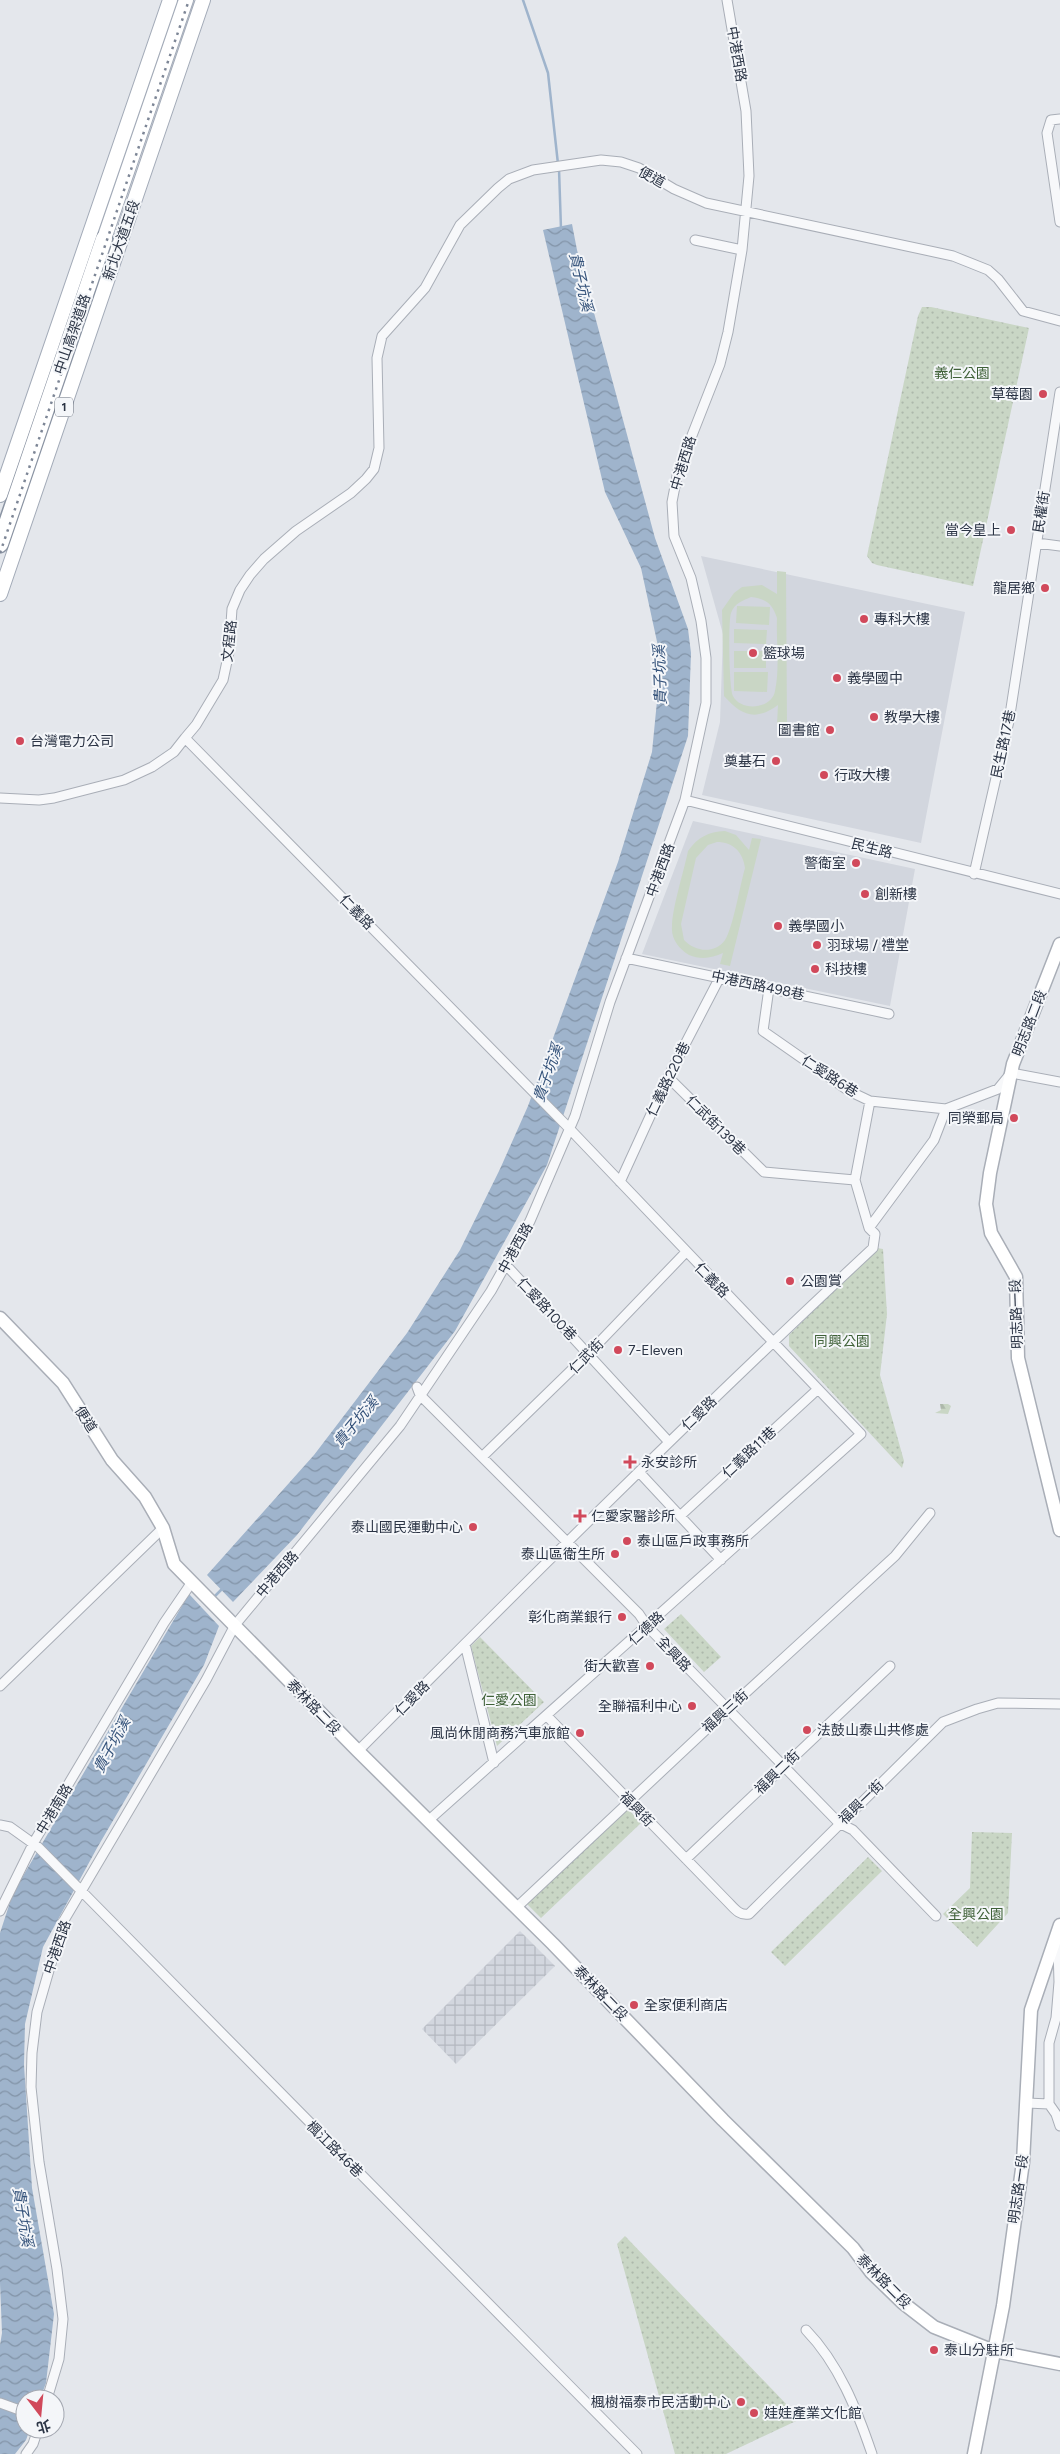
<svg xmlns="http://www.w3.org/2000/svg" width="1060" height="2454" viewBox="0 0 1060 2454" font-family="Figtree,'Noto Sans TC',sans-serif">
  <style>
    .built { fill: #d2d6de }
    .industrial { fill: url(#industrial-grid) }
    .grass { fill: #c9d6c5; fill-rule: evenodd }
    .forest { fill: url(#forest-firs) }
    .park { fill: url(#park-dots) }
    .water { fill: url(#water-waves) }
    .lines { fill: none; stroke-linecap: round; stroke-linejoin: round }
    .stream { stroke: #9fb4cc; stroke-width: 2.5 }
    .street-casing { stroke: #a9aeb7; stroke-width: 11 }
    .secondary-casing { stroke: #a9aeb7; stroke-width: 15 }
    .primary-casing { stroke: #a3abb8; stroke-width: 16 }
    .highway-casing { stroke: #8b94a3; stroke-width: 19 }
    .street { stroke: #f7f8fa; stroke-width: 9 }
    .secondary { stroke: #fff; stroke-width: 12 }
    .primary { stroke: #fff; stroke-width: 14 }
    .highway { stroke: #fff; stroke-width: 16 }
    .rail { stroke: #7d8696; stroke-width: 2.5; stroke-dasharray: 2.5 5; stroke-linecap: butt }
    .poi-dot { fill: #d1495b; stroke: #f4f6f9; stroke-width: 2 }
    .labels { text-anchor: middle; stroke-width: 4; stroke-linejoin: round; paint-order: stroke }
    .shield { fill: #f4f6f9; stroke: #676e7b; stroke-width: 1 }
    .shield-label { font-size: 12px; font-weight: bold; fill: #2b3445 }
    .street-label { font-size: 14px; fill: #2b3445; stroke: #f4f6f9 }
    .park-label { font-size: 14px; fill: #3f6138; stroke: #f4f6f9 }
    .poi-label { font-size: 14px; fill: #2b3445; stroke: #f4f6f9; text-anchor: start }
    .water-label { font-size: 15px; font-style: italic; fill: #34527a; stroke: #f4f6f9 }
  </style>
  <defs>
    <pattern id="industrial-grid" width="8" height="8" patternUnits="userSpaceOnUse" patternTransform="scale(1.25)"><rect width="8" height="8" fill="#d2d6de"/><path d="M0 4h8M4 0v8" fill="none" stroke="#b4b8c0"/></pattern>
    <pattern id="forest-firs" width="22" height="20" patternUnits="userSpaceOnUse" patternTransform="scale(1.25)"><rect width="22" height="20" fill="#c9d6c5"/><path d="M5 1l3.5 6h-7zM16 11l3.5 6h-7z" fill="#adb8ab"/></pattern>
    <pattern id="park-dots" width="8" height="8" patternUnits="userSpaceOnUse" patternTransform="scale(1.25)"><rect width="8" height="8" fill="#c9d6c5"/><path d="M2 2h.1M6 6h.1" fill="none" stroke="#adb8ab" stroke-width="1.8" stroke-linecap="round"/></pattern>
    <pattern id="water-waves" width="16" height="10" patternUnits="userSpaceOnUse" patternTransform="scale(1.25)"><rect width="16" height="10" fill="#9fb4cc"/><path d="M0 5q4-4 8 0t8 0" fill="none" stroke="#8293a7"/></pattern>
  </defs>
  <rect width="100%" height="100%" fill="#e4e7ec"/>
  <!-- built -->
  <path class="built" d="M701,556L965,612L921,843L702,795L720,722L723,634Z
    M693,821L915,869L890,1006L642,954Z"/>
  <!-- industrial -->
  <path class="industrial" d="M520,1931L555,1966L456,2064L422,2029Z"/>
  <!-- grass -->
  <path class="grass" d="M777,571L786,572L787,725L777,724L778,705C755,722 741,715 724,696L722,610L734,593L742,587L762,585L777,594ZM751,597C766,599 772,603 777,618C776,641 780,668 775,691C772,709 741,712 733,696C729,687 728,622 731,613C735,603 742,601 751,597Z
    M737,606L770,607L769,625L736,623Z
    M734,629L767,630L766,644L734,643Z
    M734,651H766V668H734Z
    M734,672H768L767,692L734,691Z
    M725,831L736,835L749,850L752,838L761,839L730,966L720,964L723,953C712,958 701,960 689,955C679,949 671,939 672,927C672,908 684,871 688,851C698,837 708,832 725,831ZM717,842C733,842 743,852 745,868C740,885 733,928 725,940C714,955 694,951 684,940L681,924L696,858L708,845Z"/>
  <!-- forest -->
  <path class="forest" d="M940,1404H948L951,1406L948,1414L935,1413L941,1410Z"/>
  <!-- park -->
  <path class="park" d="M922,307H931L1029,328L973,586L877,565L872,563L867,556L918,316Z
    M877,1248L883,1249L887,1314L880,1375L904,1461L902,1468L789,1346V1335Z
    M681,1614L721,1657L704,1672L664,1629Z
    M480,1637L544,1702L497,1746L471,1646Z
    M628,1809L641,1823L541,1918L527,1904Z
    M972,1832L1012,1833L1008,1913L977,1947L943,1914L970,1888Z
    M868,1857L882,1871L785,1966L771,1952Z
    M625,2236L789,2407L796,2421L726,2454H675L617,2244Z"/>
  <!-- water -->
  <path class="water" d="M572,224L577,250L655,538L688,629L691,653L688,736L547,1165L455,1331L297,1535L233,1602L207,1575L314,1455L407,1333L460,1250L500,1169L528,1106L618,862L652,752L661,660L641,568L605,492L543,230Z
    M189,1594L219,1626L204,1665L97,1848L43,1947L25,2024L24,2065L32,2188L54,2314L46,2383L40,2399H25V2429H30L26,2440L15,2454H0V2345L2,2333L0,2283V1933L13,1893Z"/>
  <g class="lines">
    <!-- stream -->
    <path class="stream" d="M523,0L548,73L558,164
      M559,169L561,229
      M214,1597L222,1589"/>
    <defs>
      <path id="street" d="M1060,119L1051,120L1047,133L1060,222
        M695,240L742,250
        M1037,543L1060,546
        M185,738L565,1124L861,1434L429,1820
        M0,798L39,800L54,798L124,780L152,767L174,752L185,738L196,725L223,680L229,652L232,609L240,590L250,575L264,559L296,531L351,493L366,479L374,469L379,448L377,358L382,336L425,288L460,225L498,188L509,179L533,170L601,160L621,162L639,168L674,189L706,203L953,256L988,270L998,279L1023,311L1060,321
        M685,800L1060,894
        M974,874L1009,721L1060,392
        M626,958L889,1014
        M769,988L763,1031L849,1091L870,1101L946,1109L998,1089L1011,1073L1060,1082
        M668,1077L764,1172L855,1180
        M620,1182L668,1077L720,977
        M869,1228L934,1140L946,1109
        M506,1265L669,1442
        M417,1387L420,1395L639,1614L647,1626L839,1823L853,1830L936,1916
        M482,1457L589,1353L686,1252
        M639,1472L721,1560
        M680,1516L818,1389
        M465,1644L494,1763
        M0,1686L163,1528
        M547,1716L727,1901C734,1908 739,1916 749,1914L943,1722L977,1709L998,1703L1060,1704
        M358,1751C527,1581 697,1412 873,1248L875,1234L869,1228L855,1180L870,1101
        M0,1825L10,1827L38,1847L637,2454
        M686,1859L890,1666
        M517,1907L728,1709L895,1556L930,1513
        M0,1911L34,1842L164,1623L192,1582
        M1055,1941L1058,1949L1059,1982L1056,2018L1049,2043V2104L1056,2114L1060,2126
        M1027,2103L1049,2104
        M806,2330C839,2364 857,2410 872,2454
        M47,2399L59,2359L63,2319L57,2269L39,2162L31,2087L32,2053L37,2012L63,1922L206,1680L235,1625L400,1426L491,1291L530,1221L575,1116L610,1002L685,800L706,703V658L701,621L691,578L674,536L672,502L678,471L720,364L728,332L742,250L749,176L746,111L727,0
        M0,2403L25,2412
        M26,2454L33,2444L38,2429"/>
      <path id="secondary" d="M1060,944L1013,1064L990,1173L986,1204L991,1233L1016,1277L1018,1358L1060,1530
        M0,1318L63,1383L112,1460L145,1497L163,1528L174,1564L358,1751L553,1944L723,2120L853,2248L871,2272L903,2303L934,2327L994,2351L1060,2364
        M974,2454L1003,2306L1023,2162L1031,2010L1060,1925"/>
      <path id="primary" d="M104,239L186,0
        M0,495L170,0
        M0,594L203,0"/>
      <path id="highway" d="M0,544L104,239"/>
    </defs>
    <!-- street casing -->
    <use href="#street" class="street-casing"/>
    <!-- secondary casing -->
    <use href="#secondary" class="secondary-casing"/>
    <!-- primary casing -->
    <use href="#primary" class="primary-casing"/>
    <!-- highway casing -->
    <use href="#highway" class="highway-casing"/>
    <!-- street -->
    <use href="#street" class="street"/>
    <!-- secondary -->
    <use href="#secondary" class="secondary"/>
    <!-- primary -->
    <use href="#primary" class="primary"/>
    <!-- highway -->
    <use href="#highway" class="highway"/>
    <!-- rail -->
    <path class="rail" d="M0,553L189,0"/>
  </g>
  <!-- markers -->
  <g class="poi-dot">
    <circle cx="1043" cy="394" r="5"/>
    <circle cx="1011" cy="530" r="5"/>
    <circle cx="1045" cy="588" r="5"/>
    <circle cx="864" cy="619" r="5"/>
    <circle cx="753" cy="653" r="5"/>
    <circle cx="837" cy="678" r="5"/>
    <circle cx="874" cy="717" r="5"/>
    <circle cx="830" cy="730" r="5"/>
    <circle cx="20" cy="741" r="5"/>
    <circle cx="776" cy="761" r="5"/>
    <circle cx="824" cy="775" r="5"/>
    <circle cx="856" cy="863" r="5"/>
    <circle cx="865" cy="894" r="5"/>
    <circle cx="778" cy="926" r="5"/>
    <circle cx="817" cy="945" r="5"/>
    <circle cx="815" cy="969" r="5"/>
    <circle cx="1014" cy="1118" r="5"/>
    <circle cx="790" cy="1281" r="5"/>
    <circle cx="618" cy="1350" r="5"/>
    <path d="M627.5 1454.5h5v5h5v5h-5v5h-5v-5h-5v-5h5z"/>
    <path d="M577.5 1508.5h5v5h5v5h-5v5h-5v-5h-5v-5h5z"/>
    <circle cx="473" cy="1527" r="5"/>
    <circle cx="627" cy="1541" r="5"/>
    <circle cx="615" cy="1554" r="5"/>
    <circle cx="622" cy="1617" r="5"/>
    <circle cx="650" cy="1666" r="5"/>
    <circle cx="692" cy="1706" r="5"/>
    <circle cx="807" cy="1730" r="5"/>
    <circle cx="580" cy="1733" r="5"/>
    <circle cx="634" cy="2005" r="5"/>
    <circle cx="934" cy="2350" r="5"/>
    <circle cx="741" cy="2402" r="5"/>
    <circle cx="754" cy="2413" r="5"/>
  </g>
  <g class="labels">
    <!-- shield labels -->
    <rect class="shield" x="55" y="397.5" width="18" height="19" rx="4"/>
    <g class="shield-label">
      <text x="64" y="411">1</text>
    </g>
    <!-- street labels -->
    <g class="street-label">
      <text transform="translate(737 54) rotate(80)" y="5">中港西路</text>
      <text transform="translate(652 177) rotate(29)" y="5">便道</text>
      <text transform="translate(121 240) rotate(-71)" y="5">新北大道五段</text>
      <text transform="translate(72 334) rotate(-71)" y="5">中山高架道路</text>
      <text transform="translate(683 463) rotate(-73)" y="5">中港西路</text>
      <text transform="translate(1041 512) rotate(-81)" y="5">民權街</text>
      <text transform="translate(229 641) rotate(-84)" y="5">文程路</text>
      <text transform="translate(1003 744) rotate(-78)" y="5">民生路17巷</text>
      <text transform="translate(872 848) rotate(14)" y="5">民生路</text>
      <text transform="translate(660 870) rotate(-70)" y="5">中港西路</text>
      <text transform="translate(357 912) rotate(46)" y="5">仁義路</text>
      <text transform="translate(758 985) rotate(12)" y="5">中港西路498巷</text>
      <text transform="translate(1029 1023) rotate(-69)" y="5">明志路二段</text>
      <text transform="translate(830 1076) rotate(33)" y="5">仁愛路6巷</text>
      <text transform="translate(668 1079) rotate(-64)" y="5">仁義路220巷</text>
      <text transform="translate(716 1125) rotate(45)" y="5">仁武街139巷</text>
      <text transform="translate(515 1248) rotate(-61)" y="5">中港西路</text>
      <text transform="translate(712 1280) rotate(46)" y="5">仁義路</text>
      <text transform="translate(547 1309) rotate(47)" y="5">仁愛路100巷</text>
      <text transform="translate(1016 1314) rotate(-92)" y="5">明志路一段</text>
      <text transform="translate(586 1356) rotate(-45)" y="5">仁武街</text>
      <text transform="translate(699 1413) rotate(-44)" y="5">仁愛路</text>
      <text transform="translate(86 1419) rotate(57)" y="5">便道</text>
      <text transform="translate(749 1452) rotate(-43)" y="5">仁義路11巷</text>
      <text transform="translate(277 1574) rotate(-49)" y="5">中港西路</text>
      <text transform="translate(646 1628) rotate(-42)" y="5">仁德路</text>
      <text transform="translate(674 1654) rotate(46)" y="5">全興路</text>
      <text transform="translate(412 1698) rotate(-45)" y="5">仁愛路</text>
      <text transform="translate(314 1707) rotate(46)" y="5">泰林路二段</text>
      <text transform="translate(725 1711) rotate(-42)" y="5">福興三街</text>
      <text transform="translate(777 1772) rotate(-44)" y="5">福興二街</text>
      <text transform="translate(861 1802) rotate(-44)" y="5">福興一街</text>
      <text transform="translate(54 1809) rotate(-59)" y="5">中港南路</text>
      <text transform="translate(637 1809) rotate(46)" y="5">福興街</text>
      <text transform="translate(57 1947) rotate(-71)" y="5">中港西路</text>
      <text transform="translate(601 1993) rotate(46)" y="5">泰林路二段</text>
      <text transform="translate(335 2149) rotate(45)" y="5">楓江路46巷</text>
      <text transform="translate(1018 2189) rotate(-82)" y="5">明志路一段</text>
      <text transform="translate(884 2281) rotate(45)" y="5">泰林路二段</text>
    </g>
    <!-- park labels -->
    <g class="park-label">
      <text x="962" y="378">義仁公園</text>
      <text x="842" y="1346">同興公園</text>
      <text x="509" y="1705">仁愛公園</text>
      <text x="976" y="1919">全興公園</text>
    </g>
    <!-- poi labels -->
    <g class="poi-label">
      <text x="1033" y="399" text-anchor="end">草莓園</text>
      <text x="1001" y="535" text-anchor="end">當今皇上</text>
      <text x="1035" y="593" text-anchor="end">龍居鄉</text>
      <text x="874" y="624">專科大樓</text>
      <text x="763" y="658">籃球場</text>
      <text x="847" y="683">義學國中</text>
      <text x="884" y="722">教學大樓</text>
      <text x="820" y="735" text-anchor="end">圖書館</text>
      <text x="30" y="746">台灣電力公司</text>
      <text x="766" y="766" text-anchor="end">奠基石</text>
      <text x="834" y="780">行政大樓</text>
      <text x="846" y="868" text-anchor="end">警衛室</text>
      <text x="875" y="899">創新樓</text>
      <text x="788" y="931">義學國小</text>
      <text x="827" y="950">羽球場 / 禮堂</text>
      <text x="825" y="974">科技樓</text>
      <text x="1004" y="1123" text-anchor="end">同榮郵局</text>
      <text x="800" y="1286">公園賞</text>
      <text x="628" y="1355">7-Eleven</text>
      <text x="641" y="1467">永安診所</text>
      <text x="591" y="1521">仁愛家醫診所</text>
      <text x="463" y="1532" text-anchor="end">泰山國民運動中心</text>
      <text x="637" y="1546">泰山區戶政事務所</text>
      <text x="605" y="1559" text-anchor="end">泰山區衛生所</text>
      <text x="612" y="1622" text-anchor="end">彰化商業銀行</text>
      <text x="640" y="1671" text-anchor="end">街大歡喜</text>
      <text x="682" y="1711" text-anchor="end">全聯福利中心</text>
      <text x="817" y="1735">法鼓山泰山共修處</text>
      <text x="570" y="1738" text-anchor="end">風尚休閒商務汽車旅館</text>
      <text x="644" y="2010">全家便利商店</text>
      <text x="944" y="2355">泰山分駐所</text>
      <text x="731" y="2407" text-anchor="end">楓樹福泰市民活動中心</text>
      <text x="764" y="2418">娃娃產業文化館</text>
    </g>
    <!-- water labels -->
    <g class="water-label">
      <text transform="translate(581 282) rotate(77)" y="5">貴子坑溪</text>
      <text transform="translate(660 675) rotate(-92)" y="5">貴子坑溪</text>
      <text transform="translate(548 1073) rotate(-71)" y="5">貴子坑溪</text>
      <text transform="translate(356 1422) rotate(-50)" y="5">貴子坑溪</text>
      <text transform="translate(112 1745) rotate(-62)" y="5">貴子坑溪</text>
      <text transform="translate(23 2217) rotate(81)" y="5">貴子坑溪</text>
    </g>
  </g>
  <!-- north arrow -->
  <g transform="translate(40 2414) rotate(164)"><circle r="24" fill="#f4f6f9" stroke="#a4a8b1"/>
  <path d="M0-4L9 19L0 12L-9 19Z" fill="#d1495b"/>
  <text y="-8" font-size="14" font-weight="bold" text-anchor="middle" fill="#2b3445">北</text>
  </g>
</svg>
